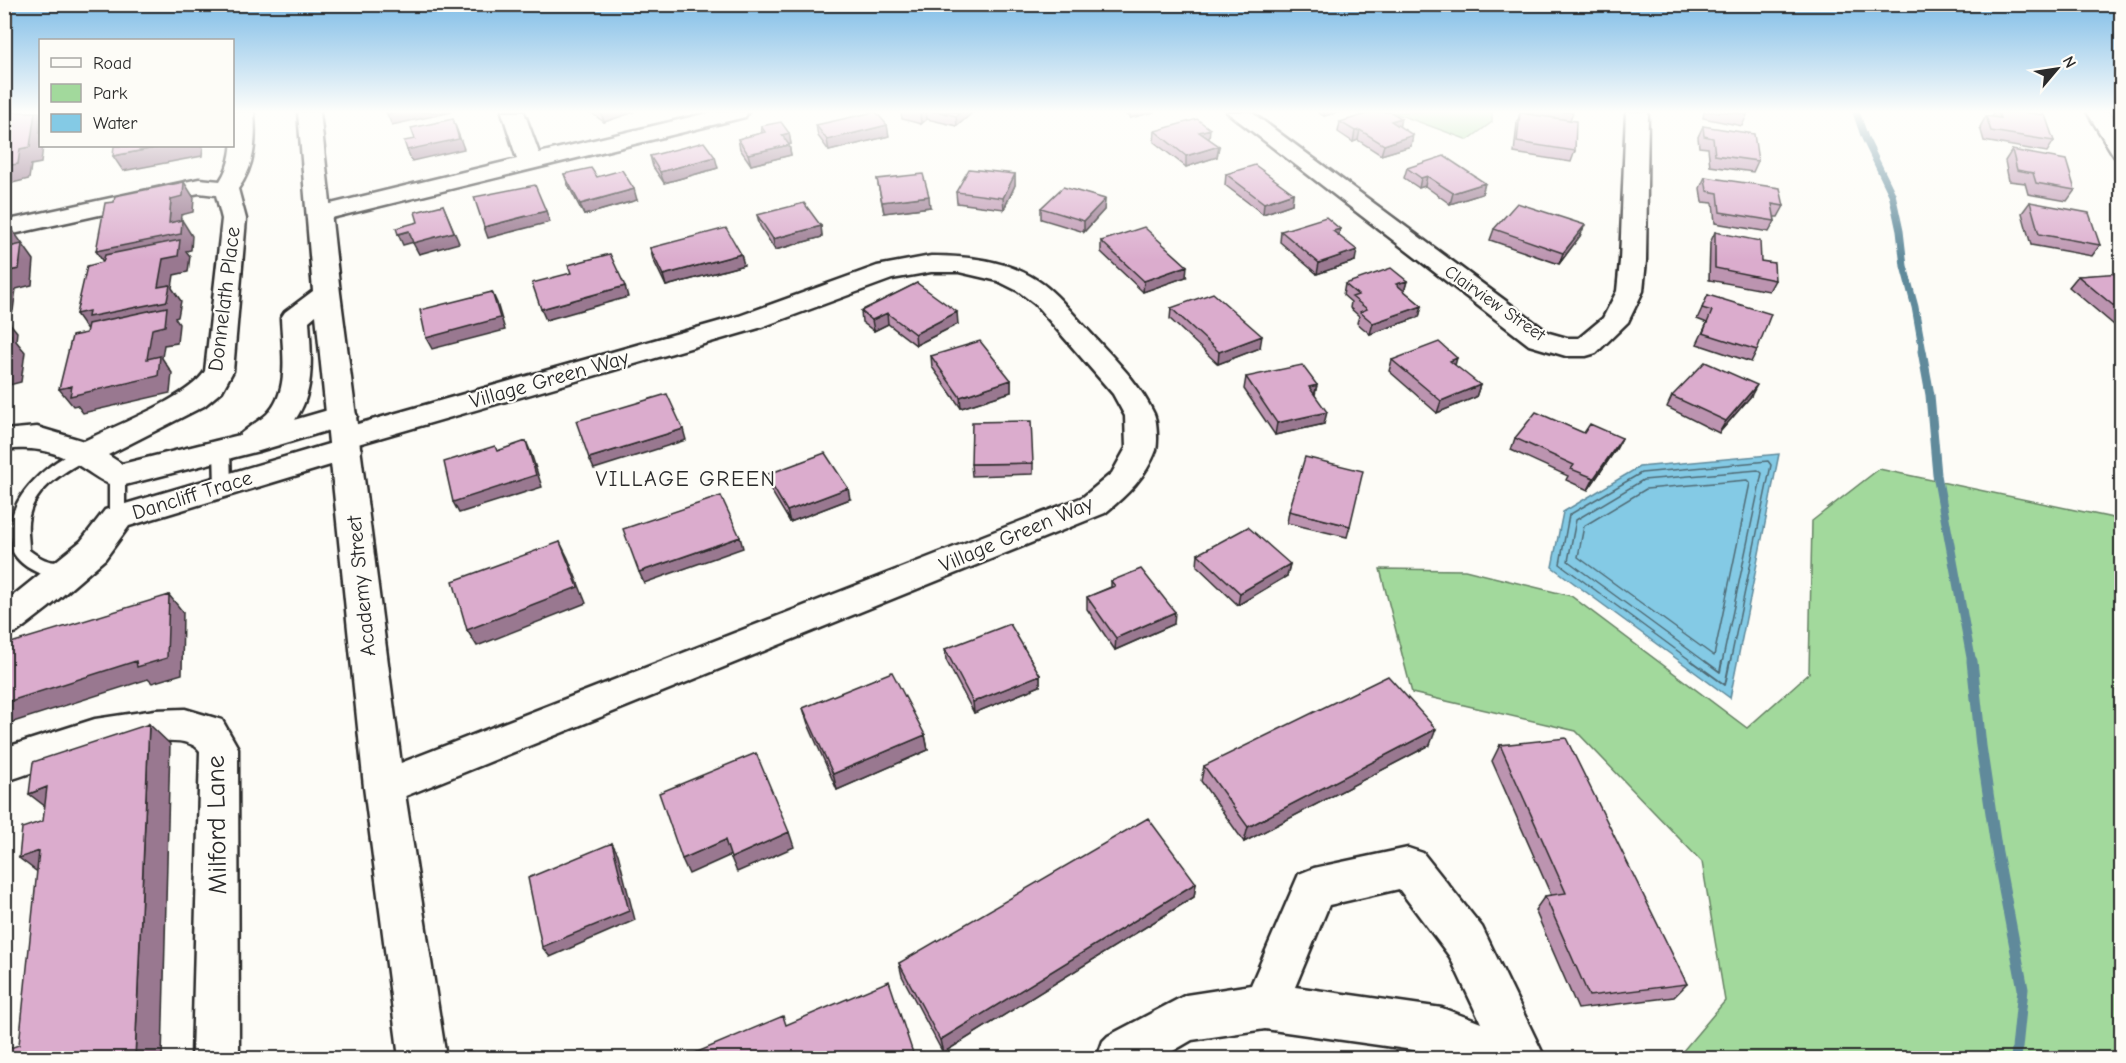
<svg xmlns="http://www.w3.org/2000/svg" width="2126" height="1063" viewBox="0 0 2126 1063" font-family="'Comic Neue',sans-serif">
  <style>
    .green { fill: #a2d99c; stroke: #668264; stroke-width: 1.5 }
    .water { fill: #84cae5; stroke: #608a9b; stroke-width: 1.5 }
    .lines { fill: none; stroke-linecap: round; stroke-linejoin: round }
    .shore-far1 { stroke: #4f6b75; stroke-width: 1.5 }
    .shore { stroke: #4f6b75; stroke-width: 2 }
    .stream-far2 { stroke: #608a9b; stroke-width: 7 }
    .stream-far1 { stroke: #608a9b; stroke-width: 9 }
    .stream { stroke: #608a9b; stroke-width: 11 }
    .lane-casing { stroke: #2b2b2b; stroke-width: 5 }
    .street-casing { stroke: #2b2b2b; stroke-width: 5 }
    .secondary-casing { stroke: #2b2b2b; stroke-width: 5 }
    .lane { fill: #fdfcf7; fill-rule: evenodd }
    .street { fill: #fdfcf7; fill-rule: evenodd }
    .secondary { fill: #fdfcf7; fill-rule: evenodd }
    .wall { fill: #bc94b0; stroke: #2b2b2b; stroke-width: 1.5 }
    .shaded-wall { fill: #997890; stroke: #2b2b2b; stroke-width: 1.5 }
    .building { fill: #dbaccd; stroke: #2b2b2b; stroke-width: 1.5 }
    .labels { text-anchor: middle; stroke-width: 4.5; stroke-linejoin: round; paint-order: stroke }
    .far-street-label { font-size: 18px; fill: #2b2b2b; stroke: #fdfcf7 }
    .street-label { font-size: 21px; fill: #2b2b2b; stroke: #fdfcf7 }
    .neighbourhood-label { font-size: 22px; letter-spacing: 1.5px; fill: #2b2b2b; stroke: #fdfcf7 }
    .near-street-label { font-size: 26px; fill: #2b2b2b; stroke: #fdfcf7 }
  </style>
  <rect width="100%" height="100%" fill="#fdfcf7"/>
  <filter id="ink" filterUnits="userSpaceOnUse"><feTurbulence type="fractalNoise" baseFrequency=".0167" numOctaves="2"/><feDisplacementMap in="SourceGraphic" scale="12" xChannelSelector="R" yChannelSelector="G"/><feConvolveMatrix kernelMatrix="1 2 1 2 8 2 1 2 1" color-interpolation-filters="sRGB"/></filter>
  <g filter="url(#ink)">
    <!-- green -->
    <path class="green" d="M1392,112H1492V122L1468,140Z
      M1879,469L2113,518L2121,529V1058H1677L1725,1001L1702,862L1576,731L1412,693L1380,569L1465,570L1571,596L1747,728L1809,673L1812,521Z"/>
    <!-- water -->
    <path class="water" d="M1779,454L1730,698L1552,567L1563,512L1639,467Z"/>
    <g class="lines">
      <!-- shore-far1 -->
      <path class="shore-far1" d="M1747,480L1750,483L1714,656L1578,557L1584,526L1646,489Z
        M1694,663L1560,564L1569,515L1641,473L1768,461L1771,465L1730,663
        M1707,663L1568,561L1576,520L1643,480L1758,470L1762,473L1722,663"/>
      <!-- shore -->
      <path class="shore" d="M1692,661L1725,685L1730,661
        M1705,661L1720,672L1722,661"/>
      <!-- stream-far2 -->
      <path class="stream-far2" d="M1856,112L1865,138L1892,194L1900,231L1904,266L1915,307L1923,352"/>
      <!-- stream-far1 -->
      <path class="stream-far1" d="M1922,351L1930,395L1937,475L1972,663"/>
      <!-- stream -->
      <path class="stream" d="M1972,661L1981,746L1996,847L2023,989L2016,1058"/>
      <defs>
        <path id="lane" d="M222,445L227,446L230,450L231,486L229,490H217L215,486L214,450L217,446Z
          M85,448L90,449L93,453L90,457C66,471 31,489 28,522C27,531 29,540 29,550C50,566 53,559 75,566L78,571L75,576C54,582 23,571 13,552C12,541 9,529 12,518C18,488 56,456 85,448Z
          M117,470L123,472L125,476V518L123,522H111L109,518V476L111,472Z"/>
        <path id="street" d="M232,112H254C256,140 255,166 238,189L246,219L233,371L222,391L204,406L108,455L122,464L256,431L342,406L353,409L357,416L353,423L259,451L117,487C104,483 95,476 84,469C58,451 36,446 4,450V430L37,427L84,441C113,427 190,397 205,371L222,219L216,195L199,193L4,236V221L199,179L220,181C234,160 232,136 232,112Z
          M502,112H524L539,153L712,112H748L745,117L319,221L310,219L307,214L310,209L517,159Z
          M1227,112H1251L1549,333L1567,338H1579L1603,318L1617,291L1620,261L1626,112H1648L1646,261L1643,291L1628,322L1596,353L1586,356H1566L1529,345Z
          M2087,112H2109L2122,132V158L2114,156Z
          M931,256C967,256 1006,260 1037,280C1056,292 1070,311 1086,328C1110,355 1138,380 1154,414C1157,421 1158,442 1156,450C1146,477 1127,495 1105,513L398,799L384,805L370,799L364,787L370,775L1083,497L1112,473L1126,448L1125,416L1113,394L1035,304L1018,291L998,281L959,272H931L892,279L759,328L358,444L361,450L357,457L129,526L105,559L48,608L17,632L4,636V603L81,541L105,510L332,443L329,438L333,431L739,316L877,266Z
          M185,709L222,720L238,748L239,1058H192L200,751C178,719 37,771 4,782V748L95,719L155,710Z
          M1408,848L1423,853L1482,927L1545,1058H1453L1442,1054L1265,1029L1192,1040L1161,1058H1097L1103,1041L1108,1036L1186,995L1251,985L1299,874L1314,868ZM1399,889L1450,957L1481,1023L1442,1008L1295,987L1329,905Z"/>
        <path id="secondary" d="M298,112H320L340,293L404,787L446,1058H399L364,787L316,315L309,321C312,370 317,411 271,443C258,451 251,455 236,451L232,444C240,431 256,424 267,414C291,391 282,347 281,318L285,312L313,291Z"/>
      </defs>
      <!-- lane casing -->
      <use href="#lane" class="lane-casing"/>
      <!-- street casing -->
      <use href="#street" class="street-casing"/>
      <!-- secondary casing -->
      <use href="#secondary" class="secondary-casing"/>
      <!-- lane -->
      <use href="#lane" class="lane"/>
      <!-- street -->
      <use href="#street" class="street"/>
      <!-- secondary -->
      <use href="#secondary" class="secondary"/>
    </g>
    <!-- wall -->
    <path class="wall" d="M590,112H634L604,122Z
      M901,112H973L957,126L927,119L921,124L902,119Z
      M1123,112H1154L1130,118Z
      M1317,112H1339L1324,116Z
      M1522,112H1573L1570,120L1575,151L1571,162L1514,153L1517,123L1520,113L1535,115Z
      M1704,112H1748L1747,115L1742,126L1703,118Z
      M1994,112H2021L2054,141L2047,152L1984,141L1980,127L1986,116L1991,117Z
      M1340,122L1399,126L1411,146L1381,155L1358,140L1353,142L1338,132Z
      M816,125L889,136L829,151L818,136Z
      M761,126L789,133L791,144H789L791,155L751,165L740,149L738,139L762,133Z
      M1703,126L1758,161L1753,172L1710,166L1708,148L1699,147L1698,137Z
      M1155,131L1209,139L1219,146L1217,157L1186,167L1154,142Z
      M2012,150L2075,190L2067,201L2028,194L2025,183L2009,181L2005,161Z
      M650,156L718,168L664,183L653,167Z
      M1407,168L1485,183L1482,194L1450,204L1425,186L1419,188L1404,178Z
      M564,174L597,177L637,200L584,215L568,185Z
      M1015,174V185L1004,209L957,203L956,192Z
      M1226,174L1293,193L1292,204L1263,214L1225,185Z
      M1705,177L1784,206L1778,217H1774L1775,221L1769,232L1715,223L1713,203L1702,202L1700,188Z
      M877,179L930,207L884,213Z
      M1105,199L1104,210L1084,232L1041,219V208Z
      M2030,202L2100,245L2092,256L2031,245L2022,213Z
      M757,215L821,226L822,237L775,250L760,226Z
      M1494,229L1580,236L1559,264L1490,240Z
      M1281,231L1339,235L1355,261L1317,274L1280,242Z
      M1715,232L1761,261L1775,280L1769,291L1709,280L1710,243Z
      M1101,241L1186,277L1143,292L1101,252Z
      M650,248L744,265L666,286L653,259Z
      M2121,274V330H2120L2069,287L2078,276Z
      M1407,281L1404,291L1422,306L1419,317L1370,334L1357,323L1359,316L1350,308L1351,302L1343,295L1345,284Z
      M917,283L958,324L916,345L888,324L874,331L862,322L861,311Z
      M1708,295L1757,350L1751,362L1697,344L1707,323L1697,319Z
      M1171,308L1260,348L1218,364L1170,319Z
      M931,356L1011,380V392L961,408L932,367Z
      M1392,360L1480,385L1476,397L1437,413L1389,371Z
      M1246,377L1317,385L1315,395L1324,424L1275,435L1244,389Z
      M1672,396H1751L1719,433L1667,407Z
      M1584,433L1622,438L1616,449L1588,490L1566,480L1568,476L1511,450L1515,438Z
      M1033,463V474L972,476L971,464Z
      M766,475L850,499L790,522L769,487Z
      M1289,511L1350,526L1347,537L1287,523Z
      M1198,554L1290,564L1287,576L1238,605L1197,566Z
      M1111,581L1174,624L1115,650L1087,609V597L1111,587Z
      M945,649L1040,675V686L974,713L946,660Z
      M803,708L925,735L928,750L837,790L808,724Z
      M1430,745L1244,842L1201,781L1204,766Z
      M1500,745L1687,984L1674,997L1578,1009L1535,910L1545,896L1551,895L1492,761Z
      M1196,883L1194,897L943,1053L902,976L899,963Z"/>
    <!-- shaded-wall -->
    <path class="shaded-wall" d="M35,112H40V146H43L41,163L31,165L29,179L4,185V166L20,149Z
      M399,112H452L392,125L387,114Z
      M601,112H634L604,122Z
      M922,112H926L927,119L921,124L920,113Z
      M961,112H973L957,126L956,116Z
      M1130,112H1154L1130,118Z
      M1324,112H1339L1324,116Z
      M1401,118L1399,129L1391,121Z
      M453,119L464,149L412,161L407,150Z
      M887,125L889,136L829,151L827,140Z
      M1210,129L1209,139L1199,132Z
      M1360,130L1358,140L1353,142L1355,131Z
      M789,133L791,144L784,145L782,135Z
      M1413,135L1411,146L1381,155L1384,145Z
      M789,145L791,155L751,165L748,154Z
      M165,146H203L202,156L123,171L113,156Z
      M1219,146L1217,157L1186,167V156Z
      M715,157L718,168L664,183L660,172Z
      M1015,174V185L1004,209L1003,198Z
      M1427,176L1425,186L1419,188L1421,178Z
      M184,182L194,198L193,212L181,215L179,234L182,220L192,236L191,250L186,251L190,256L188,272L174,275L172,288L181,301L178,317L175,318L179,324L177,343L164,345L162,358L172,373L170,393L83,413L77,405L73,406L59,389L88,331L76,314L107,268L96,251L169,223L171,199Z
      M1485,183L1482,194L1450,204L1453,193Z
      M634,189L637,200L584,215L580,204Z
      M1293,193L1292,204L1263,214L1264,203Z
      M929,196L930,207L884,213L882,202Z
      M1105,199L1104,210L1084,232V221Z
      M443,205L459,243L419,254L413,243Z
      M546,211L550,222L488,238L484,227Z
      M1585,225L1580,236L1559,264L1563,253Z
      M821,226L822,237L775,250L773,239Z
      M11,228L34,260L32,285L16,289L13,311L4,313V272Z
      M1340,229L1338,240L1333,231Z
      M409,231L414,242L403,245L398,234Z
      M1357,250L1355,261L1317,274L1319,263Z
      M741,254L744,265L666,286L663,275Z
      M1187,266L1186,277L1143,292L1144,281Z
      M1407,281L1404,292L1396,284Z
      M625,286L628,297L546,320L541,309Z
      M492,292L497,303L505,330L432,349L426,338Z
      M1422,306L1419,317L1370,334L1373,323Z
      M957,312L958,324L916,345L915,334Z
      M887,313L888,324L874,331L872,320Z
      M4,316L17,332L16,341L25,352L21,382L9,385L6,412H4Z
      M1262,336L1260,348L1218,364L1219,352Z
      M1457,358L1454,369L1450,361Z
      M1011,380V392L961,408L960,397Z
      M1317,385L1314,396L1309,387Z
      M1480,385L1476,397L1437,413L1441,401Z
      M1757,385L1751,396L1719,433L1726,421Z
      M1327,412L1324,424L1275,435L1277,423Z
      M683,429L686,440L594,469L589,458Z
      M1622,438L1616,449L1588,490L1594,478Z
      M526,441L531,453L542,487L459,513L453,502Z
      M848,488L850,499L790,522L787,511Z
      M740,537L743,548L644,583L639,572Z
      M560,542L568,558L586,603L477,646L467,630Z
      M1290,564L1287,576L1238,605L1240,593Z
      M169,595L183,612L182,674L152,683L148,679L4,725V703Z
      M1175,612L1174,624L1115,650L1116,638Z
      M1040,675V686L974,713L973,702Z
      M149,724L170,744L162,1059H135Z
      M1436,729L1430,745L1244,842L1248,827Z
      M925,735L928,750L837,790L833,774Z
      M47,787L54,813L29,794Z
      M789,832L794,847L737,872L731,858Z
      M725,840L731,855L689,874L682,859Z
      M612,843L618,854L635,920L550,957L542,947Z
      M39,851L44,877L19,858Z
      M1196,883L1194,897L943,1053L940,1040Z"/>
    <!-- building -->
    <path class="building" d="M4,112H35L30,147L20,149L18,164L4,166Z
      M386,112H399L387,114Z
      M874,112H876L887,125L827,140L816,125Z
      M939,112H961L956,116Z
      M1373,112H1391L1401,118L1391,121L1413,135L1384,145L1360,130L1355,131L1340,122Z
      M1727,112H1748L1747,115Z
      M1998,112H2021L2045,115L2054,141L1991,131L1986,116L2000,118Z
      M1520,113L1576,121L1575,151L1517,142Z
      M453,119L459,139L407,150L404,141L415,139L411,128Z
      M1197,119L1210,129L1199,132L1219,146L1186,156L1155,131Z
      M781,122L789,133L782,135L789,145L748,154L738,139L765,132L761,126Z
      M1703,126L1754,134L1758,161L1715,155L1713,138L1704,136Z
      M704,142L715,157L660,172L650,156Z
      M114,146H165L113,156Z
      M2012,150L2066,160L2075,190L2036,183L2033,173L2017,170Z
      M1444,156L1485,183L1453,193L1427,176L1421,178L1407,168Z
      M1255,165L1293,193L1264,203L1226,174Z
      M591,168L597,177L622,170L634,189L580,204L564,174Z
      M969,169L1015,174L1003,198L956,192Z
      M923,174L929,196L882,202L877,179Z
      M1705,177L1780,188L1784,206L1772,204L1775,221L1720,212L1718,193L1707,191Z
      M184,182L183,196L171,199L169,223L182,220L181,234L96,251L105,203L114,202L115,196Z
      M535,185L546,211L484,227L474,197Z
      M1063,187L1105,199L1084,221L1041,208Z
      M2030,202L2089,213L2100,245L2039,234Z
      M804,203L821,226L773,239L757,215Z
      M1517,203L1585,225L1563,253L1494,229Z
      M443,205L454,232L413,243L409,231L398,234L396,228L418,222L415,212Z
      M1326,217L1340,229L1333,231L1357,250L1319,263L1281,231Z
      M1144,227L1187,266L1144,281L1101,241Z
      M11,228L9,247L22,244L19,269L4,272V229Z
      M726,228L741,254L663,275L650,248Z
      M1715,232L1760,241L1761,261L1774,263L1775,280L1715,268Z
      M180,240L178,256L163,259L158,287L170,285L167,301L88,317L89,311L76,314L87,266L103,262L105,255Z
      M610,254L625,286L541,309L532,283L571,273L568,265Z
      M1391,268L1407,281L1396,284L1422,306L1373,323L1360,312L1367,309L1352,297L1358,295L1345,284Z
      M2121,273V312L2078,276Z
      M917,283L957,312L915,334L887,313L872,320L861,311Z
      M492,292L500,318L426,338L420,310Z
      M1213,293L1262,336L1219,352L1171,308Z
      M1708,295L1771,314L1757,350L1703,333L1712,311L1702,308Z
      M167,307L165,326L152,329L147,359L160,356L158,376L70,396L72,386L59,389L72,336L86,333L88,324Z
      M11,335L7,365L4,366V337Z
      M980,341L1011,380L960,397L931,356Z
      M1439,342L1457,358L1450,361L1480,385L1441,401L1392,360Z
      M1705,362L1757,385L1726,421L1672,396Z
      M1302,365L1317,385L1309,387L1327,412L1277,423L1246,377Z
      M667,394L683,429L589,458L576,421Z
      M1536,412L1584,433L1590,424L1622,438L1594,478L1571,469L1574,465L1515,438Z
      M1031,421L1033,463L971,464L972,422Z
      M526,441L536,475L453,502L444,462L495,446L497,451Z
      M825,453L848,488L787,511L766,475Z
      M1305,457L1363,471L1350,526L1289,511Z
      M721,496L740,537L639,572L623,529Z
      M1248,527L1290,564L1240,593L1198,554Z
      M560,542L578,587L467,630L453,581Z
      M1141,569L1175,612L1116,638L1087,597L1115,586L1111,581Z
      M169,595L167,658L137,667L136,661L4,703V645Z
      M1010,624L1040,675L973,702L945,649Z
      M892,672L925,735L833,774L803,708Z
      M1388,676L1436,729L1248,827L1204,766Z
      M149,724L135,1059H4V1050L19,1045L39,851L19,858L22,828L43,821L47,787L29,794L33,762Z
      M1566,738L1687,984L1589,996L1545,896L1566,893L1500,745Z
      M756,753L789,832L731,858L725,840L682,859L659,793Z
      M1148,818L1196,883L940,1040L899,963Z
      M612,843L629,911L542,947L528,878Z
      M889,981L915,1059H681L783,1016L786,1025Z"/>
  </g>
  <!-- sky -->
  <linearGradient id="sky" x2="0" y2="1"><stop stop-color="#80bde7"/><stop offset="0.43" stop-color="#fefefb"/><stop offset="1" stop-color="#fefefb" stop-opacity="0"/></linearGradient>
  <rect width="2126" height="260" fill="url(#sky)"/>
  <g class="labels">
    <!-- far-street labels -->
    <g class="far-street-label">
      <text transform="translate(1495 303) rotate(35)" y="6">Clairview Street</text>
    </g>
    <!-- street labels -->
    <g class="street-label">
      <text transform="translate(224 299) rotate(-83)" y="7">Donnelath Place</text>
      <text transform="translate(549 379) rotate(-16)" y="7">Village Green Way</text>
      <text transform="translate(192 495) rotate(-17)" y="7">Dancliff Trace</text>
      <text transform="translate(1016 534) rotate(-23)" y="7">Village Green Way</text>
      <text transform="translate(361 586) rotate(-96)" y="7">Academy Street</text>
    </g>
    <!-- neighbourhood labels -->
    <g class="neighbourhood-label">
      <text x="686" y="486">VILLAGE GREEN</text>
    </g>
    <!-- near-street labels -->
    <g class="near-street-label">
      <text transform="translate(216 825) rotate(-91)" y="9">Milford Lane</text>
    </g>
  </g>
  <!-- margin -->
  <rect width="2126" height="1063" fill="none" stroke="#fdfcf7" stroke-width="24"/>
  <rect x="12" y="12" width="2102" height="1039" fill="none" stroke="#2b2b2b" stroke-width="2" filter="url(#ink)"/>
  <!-- legend -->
  <rect x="39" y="39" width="195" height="108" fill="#fdfcf7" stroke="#a9a8a5" stroke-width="1.5"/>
  <rect x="51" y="58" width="30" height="9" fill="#fdfcf7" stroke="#a9a8a5" stroke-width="1.5"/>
  <text x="93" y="69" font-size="18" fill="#2b2b2b">Road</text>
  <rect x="51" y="84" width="30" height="18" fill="#a2d99c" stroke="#a9a8a5" stroke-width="1.5"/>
  <text x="93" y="99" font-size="18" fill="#2b2b2b">Park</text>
  <rect x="51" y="114" width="30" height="18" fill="#84cae5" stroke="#a9a8a5" stroke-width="1.5"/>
  <text x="93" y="129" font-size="18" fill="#2b2b2b">Water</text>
  <!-- north arrow -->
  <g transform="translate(2057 69) rotate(61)" stroke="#fdfcf7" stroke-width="4.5" paint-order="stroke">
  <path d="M0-4.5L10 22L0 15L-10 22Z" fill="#2b2b2b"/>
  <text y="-9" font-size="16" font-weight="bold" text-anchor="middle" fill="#2b2b2b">N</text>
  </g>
</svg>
